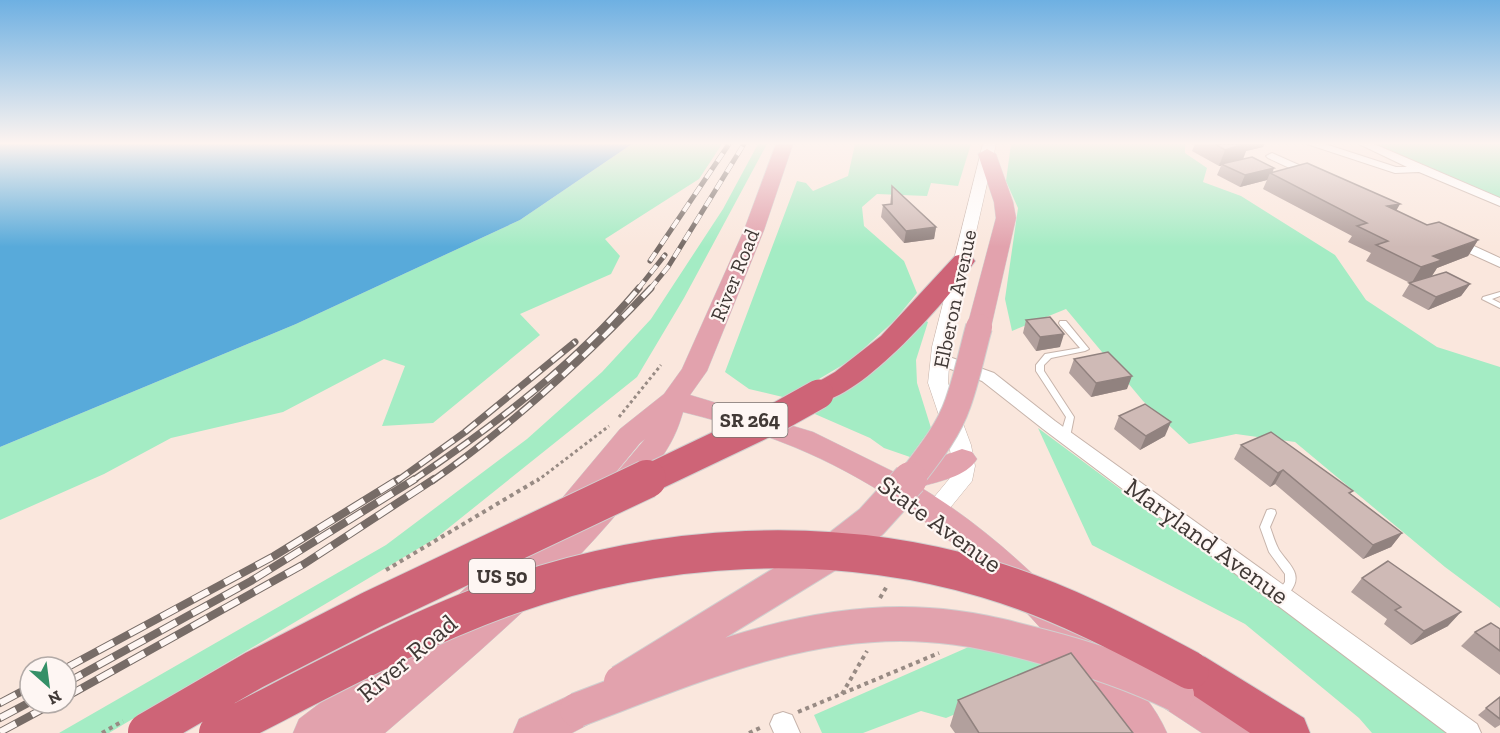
<svg xmlns="http://www.w3.org/2000/svg" width="1500" height="733" viewBox="0 0 1500 733" font-family="'Zilla Slab',serif">
  <style>
    .green { fill: #a4ecc4 }
    .water { fill: #58aada }
    .lines { fill: none; stroke-linecap: round; stroke-linejoin: round }
    .service-casing { stroke: #c7b4ab; stroke-width: 2 }
    .minor-casing { stroke: #c7b4ab; stroke-width: 2 }
    .tertiary-casing { stroke: #c7b4ab; stroke-width: 1 }
    .primary-casing { stroke: #d1cfcf; stroke-width: 1 }
    .motorway-casing { stroke: #d1cfcf; stroke-width: 2 }
    .path-far1 { stroke: #988b84; stroke-width: 3; stroke-dasharray: 3 3; stroke-linecap: butt }
    .path { stroke: #988b84; stroke-width: 4; stroke-dasharray: 4 4; stroke-linecap: butt }
    .service { fill: #fff; fill-rule: evenodd }
    .minor { fill: #fff; fill-rule: evenodd }
    .tertiary { fill: #fff; fill-rule: evenodd }
    .primary { fill: #e2a2ad; fill-rule: evenodd }
    .motorway { fill: #ce6477; fill-rule: evenodd }
    .rail-far2-casing { stroke: #776c67; stroke-width: 5 }
    .rail-far1-casing { stroke: #776c67; stroke-width: 7 }
    .rail-casing { stroke: #776c67; stroke-width: 8 }
    .rail-far2 { stroke: #fef6f3; stroke-width: 4; stroke-dasharray: 10; stroke-linecap: butt }
    .rail-far1 { stroke: #fef6f3; stroke-width: 4.5; stroke-dasharray: 14; stroke-linecap: butt }
    .rail { stroke: #fef6f3; stroke-width: 6; stroke-dasharray: 18; stroke-linecap: butt }
    .primary-bridge-far1-casing { stroke: #d1cfcf; stroke-width: 28; stroke-linecap: butt }
    .primary-bridge-casing { stroke: #d1cfcf; stroke-width: 36; stroke-linecap: butt }
    .motorway-bridge-far1-casing { stroke: #d1cfcf; stroke-width: 31; stroke-linecap: butt }
    .motorway-bridge-casing { stroke: #d1cfcf; stroke-width: 40; stroke-linecap: butt }
    .primary-bridge-far1 { stroke: #e2a2ad; stroke-width: 26 }
    .primary-bridge { stroke: #e2a2ad; stroke-width: 34 }
    .motorway-bridge-far1 { stroke: #ce6477; stroke-width: 29 }
    .motorway-bridge { stroke: #ce6477; stroke-width: 38 }
    .wall { fill: #b2a09d }
    .shaded-wall { fill: #91827f }
    .building { fill: #cfbab6; stroke: #91827f; stroke-width: 1.5 }
    .labels { text-anchor: middle; stroke-width: 4.5; stroke-linejoin: round; paint-order: stroke }
    .shield { fill: #fef6f3; stroke: #7a726f; stroke-width: 1.5 }
    .shield-label { font-size: 20px; font-weight: bold; fill: #413936 }
    .street-label { font-size: 21px; fill: #413936; stroke: #fef6f3 }
    .near-street-label { font-size: 26px; fill: #413936; stroke: #fef6f3 }
  </style>
  <rect width="100%" height="100%" fill="#fae7dd"/>
  <!-- green -->
  <path class="green" d="M632,144H722L699,179L605,239L620,256L611,274L520,314L540,335L433,423L382,426L405,366L384,359L283,412L171,438L104,474L0,520V447L296,324L520,220Z
    M758,144H767L684,298L637,377L436,538L109,733H59L386,545L527,439L602,372L651,319L723,209Z
    M855,144H971L958,186L931,183L927,196L877,194L862,207L864,226L904,261L917,293L894,321L851,360L787,398L749,389L725,372L797,181L806,183L813,191L848,176Z
    M1011,144H1185V153L1207,168L1203,182L1241,196L1335,255L1366,300L1437,347L1500,367V608L1445,567L1295,442L1236,434L1189,444L1143,401L1066,309L1012,331L1005,299L1018,208L1006,181Z
    M1364,144H1500V202Z
    M922,319L928,322L916,360L917,383L931,428L910,457L884,448L870,438L808,411L850,389Z
    M1038,428L1449,733H1372L1359,718L1245,624L1092,545Z
    M1021,624L1059,670L946,718L921,711L863,733H822L814,715Z"/>
  <!-- water -->
  <path class="water" d="M0,144H632L520,220L296,324L0,447Z"/>
  <g class="lines">
    <defs>
      <path id="service" d="M1500,292V296L1492,299L1500,303V308L1482,299L1483,297Z
        M1060,321H1066L1089,349L1085,351L1051,358L1044,365V371L1074,417L1070,437L1068,439H1062L1060,437L1066,417L1036,371V365L1045,354L1080,348L1060,325L1059,323Z
        M1271,509L1275,510L1276,513L1270,527C1273,535 1275,543 1279,550C1289,565 1304,574 1290,592C1286,597 1284,599 1278,597L1276,594L1285,582V574L1269,552L1260,527L1267,510Z"/>
      <path id="minor" d="M1307,144H1325L1396,167H1407L1359,144H1374L1500,198V206L1419,172L1395,173Z
        M1272,153L1319,174L1321,176L1311,178L1268,158L1266,156Z
        M1452,236L1500,258V267L1447,243V237Z
        M941,354L994,373L1055,421L1477,724L1481,733H1447L1043,429L982,381L935,363L933,359Z
        M783,712L792,715L800,733H774L770,724L774,715Z"/>
      <path id="tertiary" d="M983,144H996L950,347L948,383L971,445L975,466L972,481L941,519L933,522L925,519L921,513L950,478L953,466L949,445L928,383L932,347Z"/>
      <path id="primary" d="M776,144H793L764,230L707,371L690,395L813,432L896,473L962,449L972,452L977,459C966,477 939,481 920,487C995,532 1060,597 1117,663C1135,684 1156,707 1167,733H1123C1043,617 939,511 808,453C768,435 726,423 683,412C673,447 659,461 637,489C565,581 473,657 385,733H293L299,719L423,625L436,620L449,625L452,631L469,617L460,613L455,603L460,593L528,530L539,526L550,530L555,539L578,518L568,521L557,517L553,509L620,429L664,394L682,369L744,230ZM645,439L581,515L580,516L640,443Z
        M987,149L996,154L1013,202L1016,218L991,327L987,332L979,334L971,332L967,327L996,218L994,202L978,154Z
        M1177,677L1190,682L1250,719L1256,733H1202L1164,708L1158,695L1164,682Z
        M577,692L591,697L596,710L591,723L572,733H513L519,719Z"/>
      <path id="motorway" d="M963,254L971,256L975,261C951,296 851,413 809,401L804,394L809,387L835,372L881,336L955,256Z
        M1190,651L1205,657L1304,718L1310,733H1250L1175,683L1169,670L1175,657Z"/>
    </defs>
    <!-- service casing -->
    <use href="#service" class="service-casing"/>
    <!-- minor casing -->
    <use href="#minor" class="minor-casing"/>
    <!-- tertiary casing -->
    <use href="#tertiary" class="tertiary-casing"/>
    <!-- primary casing -->
    <use href="#primary" class="primary-casing"/>
    <!-- motorway casing -->
    <use href="#motorway" class="motorway-casing"/>
    <!-- path-far1 -->
    <path class="path-far1" d="M619,417L661,365
      M537,481L609,426"/>
    <!-- path -->
    <path class="path" d="M386,570L539,479
      M880,598L887,586
      M842,694L867,651
      M798,712L939,653
      M102,733L123,721
      M749,733L762,727"/>
    <!-- service -->
    <use href="#service" class="service"/>
    <!-- minor -->
    <use href="#minor" class="minor"/>
    <!-- tertiary -->
    <use href="#tertiary" class="tertiary"/>
    <!-- primary -->
    <use href="#primary" class="primary"/>
    <!-- motorway -->
    <use href="#motorway" class="motorway"/>
    <defs>
      <path id="rail-far2" d="M650,261L729,144
        M638,289L665,255
        M650,289L668,267L744,144"/>
      <path id="rail-far1" d="M397,481L465,432L575,342
        M412,481C494,426 576,363 639,288
        M432,481C513,425 584,359 651,288"/>
      <path id="rail" d="M66,668L274,556L399,479
        M66,683L251,581L415,479
        M66,697L304,564L434,479
        M0,703L30,687
        M0,718L30,702
        M0,732L54,703"/>
    </defs>
    <!-- rail-far2 casing -->
    <use href="#rail-far2" class="rail-far2-casing"/>
    <!-- rail-far1 casing -->
    <use href="#rail-far1" class="rail-far1-casing"/>
    <!-- rail casing -->
    <use href="#rail" class="rail-casing"/>
    <!-- rail-far2 -->
    <use href="#rail-far2" class="rail-far2"/>
    <!-- rail-far1 -->
    <use href="#rail-far1" class="rail-far1"/>
    <!-- rail -->
    <use href="#rail" class="rail"/>
    <defs>
      <path id="primary-bridge-far1" d="M909,481C928,456 948,432 958,403C967,378 972,352 979,327"/>
      <path id="primary-bridge" d="M621,682L831,553L871,522L910,479
        M577,710C689,668 806,616 928,625C966,627 1003,636 1040,646C1087,658 1133,673 1177,695"/>
      <path id="motorway-bridge-far1" d="M644,481L776,418L819,394"/>
      <path id="motorway-bridge" d="M147,732L254,670L371,610L647,479
        M218,733C313,685 408,632 508,596C662,542 830,533 987,579C1058,600 1125,635 1190,670"/>
    </defs>
    <!-- primary-bridge-far1 casing -->
    <use href="#primary-bridge-far1" class="primary-bridge-far1-casing"/>
    <!-- primary-bridge casing -->
    <use href="#primary-bridge" class="primary-bridge-casing"/>
    <!-- motorway-bridge-far1 casing -->
    <use href="#motorway-bridge-far1" class="motorway-bridge-far1-casing"/>
    <!-- motorway-bridge casing -->
    <use href="#motorway-bridge" class="motorway-bridge-casing"/>
    <!-- primary-bridge-far1 -->
    <use href="#primary-bridge-far1" class="primary-bridge-far1"/>
    <!-- primary-bridge -->
    <use href="#primary-bridge" class="primary-bridge"/>
    <!-- motorway-bridge-far1 -->
    <use href="#motorway-bridge-far1" class="motorway-bridge-far1"/>
    <!-- motorway-bridge -->
    <use href="#motorway-bridge" class="motorway-bridge"/>
  </g>
  <!-- wall -->
  <path class="wall" d="M1195,144H1264L1263,147L1246,151L1243,159L1273,172L1396,210L1427,225L1478,240L1468,256L1437,268L1432,276L1470,284L1461,296L1428,310L1402,296L1410,283L1366,261L1371,253L1348,242L1352,236L1263,189L1267,180L1240,187L1217,175L1221,166H1219L1192,151Z
    M892,186L936,227L934,239L904,243L881,217L883,205H890Z
    M1026,320L1060,347L1036,351L1023,333Z
    M1074,359L1127,389L1091,397L1069,373Z
    M1119,416L1165,436L1140,450L1114,429Z
    M1241,445L1351,494L1402,533L1391,547L1363,559L1275,484L1270,487L1234,459Z
    M1362,578L1448,626L1411,645L1384,624L1387,619L1351,592Z
    M1500,629V675L1461,646L1475,632Z
    M1500,697V725L1495,728L1478,715Z
    M958,700L1133,733H955L950,726Z"/>
  <!-- shaded-wall -->
  <path class="shaded-wall" d="M1237,144H1264L1263,147L1246,151L1243,159L1221,164V166H1219L1225,150Z
    M1274,168L1272,174L1270,173L1267,180L1240,187L1245,175Z
    M1400,204L1391,220L1387,206Z
    M936,227L934,239L904,243L906,231Z
    M1478,240L1468,256L1437,268L1431,277L1411,284L1421,267L1433,256Z
    M1470,284L1461,296L1428,310L1436,297Z
    M1064,334L1060,347L1036,351L1040,337Z
    M1132,376L1127,389L1091,397L1096,383Z
    M1171,422L1165,436L1140,450L1146,436Z
    M1283,470L1275,484L1270,487L1278,473Z
    M1402,533L1391,547L1363,559L1373,545Z
    M1461,612L1448,626L1411,645L1424,631Z"/>
  <!-- building -->
  <path class="building" d="M1215,144H1244L1225,150Z
    M1252,157L1274,168L1245,175L1221,164Z
    M1307,163L1400,204L1387,206L1427,225L1439,222L1478,240L1433,256L1442,260L1421,267L1376,245L1388,241L1357,226L1367,223L1270,173Z
    M892,186L936,227L906,231L883,205L892,204Z
    M1446,272L1470,284L1436,297L1409,283Z
    M1050,317L1064,334L1040,337L1026,320Z
    M1108,352L1132,376L1096,383L1074,359Z
    M1145,404L1171,422L1146,436L1119,416Z
    M1271,432L1353,491L1349,493L1402,533L1373,545L1283,470L1278,473L1241,445Z
    M1388,561L1461,612L1424,631L1395,610L1401,607L1362,578Z
    M1491,623L1500,629V651L1475,632Z
    M1071,653L1133,733H979L958,700Z
    M1500,697V719L1486,708Z"/>
  <!-- sky -->
  <linearGradient id="sky" x2="0" y2="1"><stop stop-color="#6eb0e2"/><stop offset="0.58" stop-color="#fdf4f0"/><stop offset="1" stop-color="#fdf4f0" stop-opacity="0"/></linearGradient>
  <rect width="1500" height="247" fill="url(#sky)"/>
  <g class="labels">
    <!-- shield labels -->
    <g class="shield">
      <rect x="712.5" y="403" width="75" height="34" rx="4.5"/>
      <rect x="469" y="559" width="66" height="34" rx="4.5"/>
    </g>
    <g class="shield-label">
      <text x="750" y="427">SR 264</text>
      <text x="502" y="583">US 50</text>
    </g>
    <!-- street labels -->
    <g class="street-label">
      <text transform="translate(735 275) rotate(-68)" y="7">River Road</text>
      <text transform="translate(955 299) rotate(-78)" y="7">Elberon Avenue</text>
    </g>
    <!-- near-street labels -->
    <g class="near-street-label">
      <text transform="translate(940 524) rotate(36)" y="9">State Avenue</text>
      <text transform="translate(1207 541) rotate(36)" y="9">Maryland Avenue</text>
      <text transform="translate(407 658) rotate(-40)" y="9">River Road</text>
    </g>
  </g>
  <!-- north arrow -->
  <g transform="translate(48 685) rotate(152)"><circle r="28" fill="#fef6f3" stroke="#b2aaa7" stroke-width="1.5"/>
  <path d="M0-4.5L10 22L0 15L-10 22Z" fill="#349067"/>
  <text y="-9" font-size="16" font-weight="bold" text-anchor="middle" fill="#413936">N</text>
  </g>
</svg>
